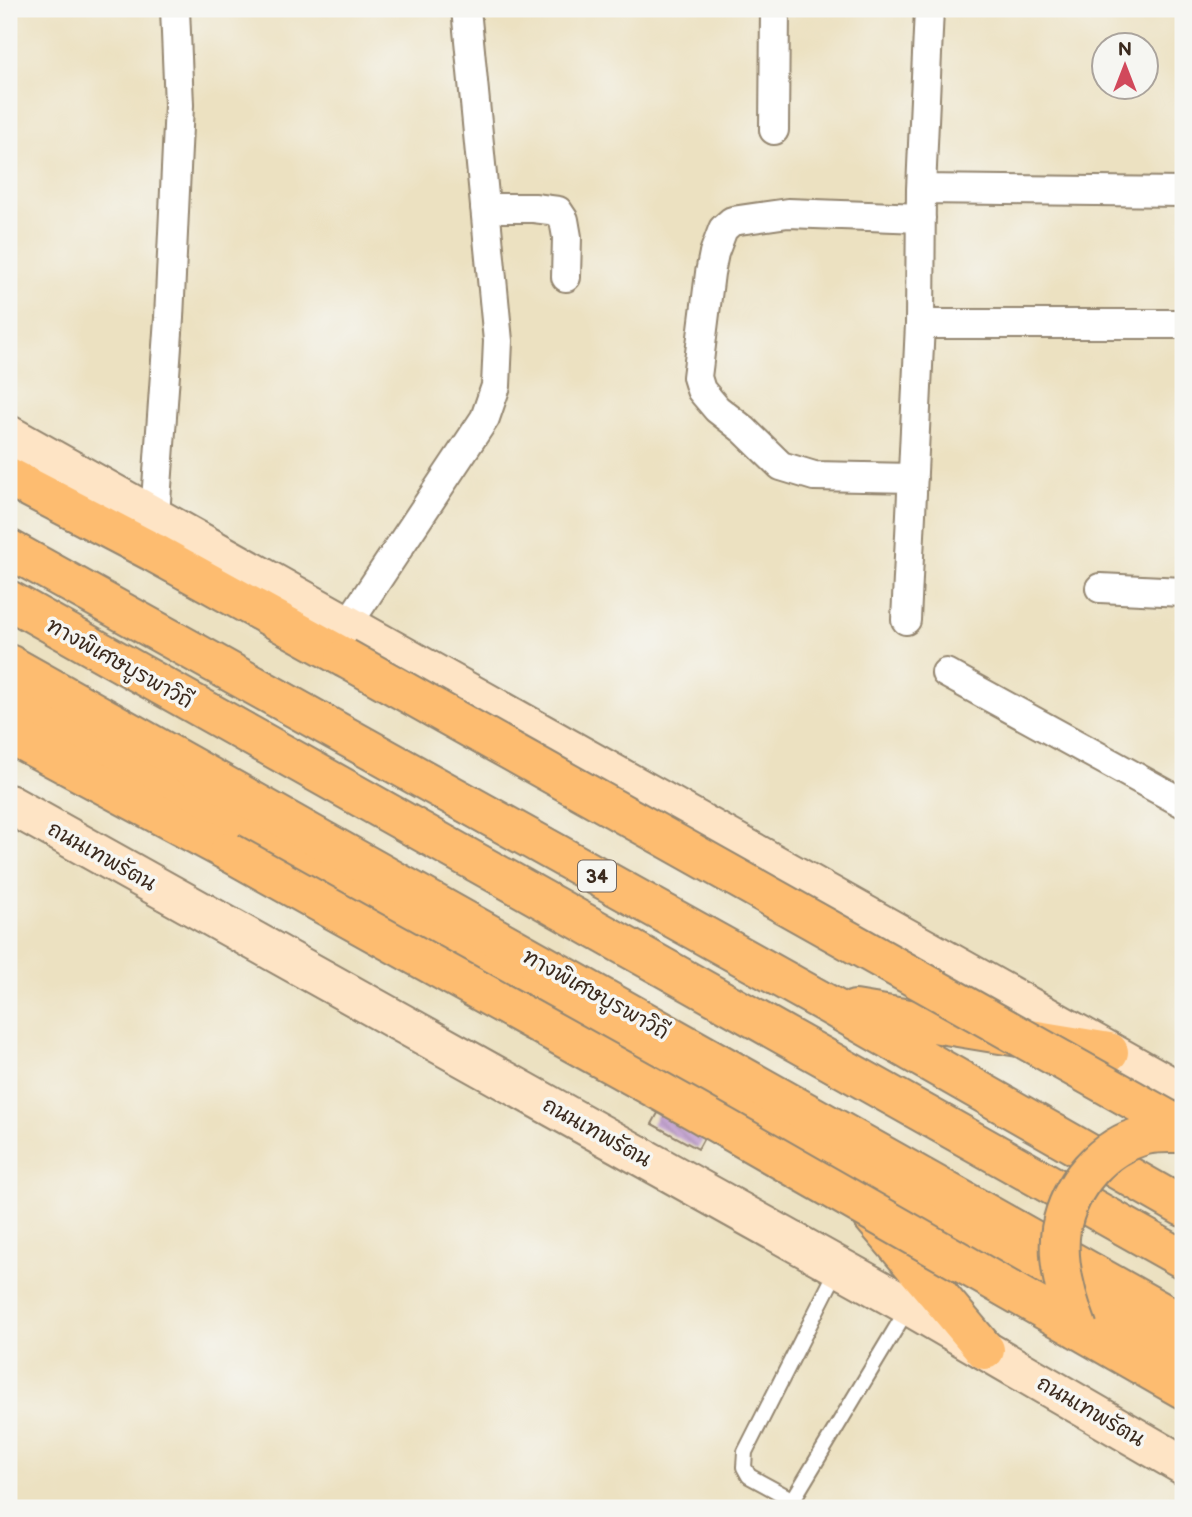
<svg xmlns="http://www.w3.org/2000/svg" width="1192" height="1517" viewBox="0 0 1192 1517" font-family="'Balsamiq Sans','Playpen Sans Thai',sans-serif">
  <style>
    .building { fill: url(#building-back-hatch) }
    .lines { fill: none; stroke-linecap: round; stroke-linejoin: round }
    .service-casing { stroke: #948670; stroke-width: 18 }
    .minor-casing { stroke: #948670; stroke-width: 32 }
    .secondary-casing { stroke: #948670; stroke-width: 42 }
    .trunk-casing { stroke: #948670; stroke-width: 42 }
    .motorway-casing { stroke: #948670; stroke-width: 42 }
    .service { stroke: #fff; stroke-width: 14 }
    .minor { stroke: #fff; stroke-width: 28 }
    .secondary { stroke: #fee4c5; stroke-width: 38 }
    .trunk { stroke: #fdbc6f; stroke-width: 38 }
    .motorway { stroke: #fdbc6f; stroke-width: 38 }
    .motorway-bridge-casing { stroke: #948670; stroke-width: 42; stroke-linecap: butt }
    .motorway-bridge { stroke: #fdbc6f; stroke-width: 38 }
    .labels { text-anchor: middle; stroke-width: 7; stroke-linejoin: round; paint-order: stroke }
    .shield { fill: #f6f6f2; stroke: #73675e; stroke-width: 2 }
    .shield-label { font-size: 19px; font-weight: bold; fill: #3b2a1e }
    .street-label { font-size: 21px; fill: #3b2a1e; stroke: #f6f6f2 }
  </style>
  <defs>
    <pattern id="building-back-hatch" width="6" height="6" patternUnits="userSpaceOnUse" patternTransform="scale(1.75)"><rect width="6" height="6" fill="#bb95cb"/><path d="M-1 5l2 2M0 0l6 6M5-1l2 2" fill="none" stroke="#997aa4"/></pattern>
  </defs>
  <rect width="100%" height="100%" fill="#f6f6f2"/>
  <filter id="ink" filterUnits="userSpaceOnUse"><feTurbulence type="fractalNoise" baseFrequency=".0143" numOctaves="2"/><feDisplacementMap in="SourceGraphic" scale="14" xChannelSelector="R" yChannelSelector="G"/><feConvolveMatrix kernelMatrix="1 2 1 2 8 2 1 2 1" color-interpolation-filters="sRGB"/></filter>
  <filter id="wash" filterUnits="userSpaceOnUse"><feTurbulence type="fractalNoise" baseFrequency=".00686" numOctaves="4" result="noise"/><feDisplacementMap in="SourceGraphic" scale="28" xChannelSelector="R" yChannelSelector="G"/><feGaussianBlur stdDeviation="1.57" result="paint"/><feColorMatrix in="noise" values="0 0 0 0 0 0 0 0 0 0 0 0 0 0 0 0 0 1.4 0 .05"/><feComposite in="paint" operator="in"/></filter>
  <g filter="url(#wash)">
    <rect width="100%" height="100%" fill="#ece1c1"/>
    <g id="blocks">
      <!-- building -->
      <path class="building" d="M687,1060L733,1085L698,1149L652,1124Z"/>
    </g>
  </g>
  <g filter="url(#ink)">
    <use href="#blocks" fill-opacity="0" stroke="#948670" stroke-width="2"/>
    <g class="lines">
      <defs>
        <path id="service" d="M793,1500L749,1476L744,1467L745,1452L838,1268
          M788,1508L908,1308"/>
        <path id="minor" d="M774,130L775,9
          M921,189L1183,192
          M485,208H534L558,211L564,220L567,237L566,277
          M920,324H1183
          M913,478L814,476L781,466L744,430L717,409L701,390L697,377L710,273L714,253L723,229L732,221L788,213L921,218
          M155,515L169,318L179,105L175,9
          M1100,588L1183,592
          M906,620L920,324L921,189L929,9
          M348,624L485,418L496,386L498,341L466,9
          M946,673L1183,803"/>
        <path id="secondary" d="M9,435L1183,1093
          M9,804L909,1306L1183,1465"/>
        <path id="trunk" d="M9,549L829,1005L1183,1207
          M9,699L800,1131L1183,1347
          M855,1010L1109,1052
          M867,1210L985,1350"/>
        <path id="motorway" d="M9,477L153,552L345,658
          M9,600L1183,1259
          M9,664L1183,1324
          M9,734L229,852
          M1078,1329L1183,1389"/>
      </defs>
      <!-- service casing -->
      <use href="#service" class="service-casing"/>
      <!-- minor casing -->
      <use href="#minor" class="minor-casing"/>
      <!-- secondary casing -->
      <use href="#secondary" class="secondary-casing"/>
      <!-- trunk casing -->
      <use href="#trunk" class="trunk-casing"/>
      <!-- motorway casing -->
      <use href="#motorway" class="motorway-casing"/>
      <!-- service -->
      <use href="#service" class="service"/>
      <!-- minor -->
      <use href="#minor" class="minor"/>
      <!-- secondary -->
      <use href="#secondary" class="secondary"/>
      <!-- trunk -->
      <use href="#trunk" class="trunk"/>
      <!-- motorway -->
      <use href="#motorway" class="motorway"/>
      <defs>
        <path id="motorway-bridge" d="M345,658L1183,1128
          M229,852L694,1110L1078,1329
          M1078,1329C1067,1300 1056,1260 1061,1229C1069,1186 1102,1146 1146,1135C1158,1132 1171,1133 1183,1133"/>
      </defs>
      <!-- motorway-bridge casing -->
      <use href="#motorway-bridge" class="motorway-bridge-casing"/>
      <!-- motorway-bridge -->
      <use href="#motorway-bridge" class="motorway-bridge"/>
    </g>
  </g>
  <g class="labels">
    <!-- shield labels -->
    <rect class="shield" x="578" y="860.5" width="38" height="31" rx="5"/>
    <g class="shield-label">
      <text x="597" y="883">34</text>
    </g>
    <!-- street labels -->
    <g class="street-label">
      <text transform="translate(120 663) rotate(29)" y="7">ทางพิเศษบูรพาวิถี</text>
      <text transform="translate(102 856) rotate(29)" y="7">ถนนเทพรัตน</text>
      <text transform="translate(596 994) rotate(29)" y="7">ทางพิเศษบูรพาวิถี</text>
      <text transform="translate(597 1132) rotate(29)" y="7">ถนนเทพรัตน</text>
      <text transform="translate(1091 1411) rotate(30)" y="7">ถนนเทพรัตน</text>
    </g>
  </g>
  <!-- margin -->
  <rect width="1192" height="1517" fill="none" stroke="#f6f6f2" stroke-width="35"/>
  <!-- north arrow -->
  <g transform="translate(1125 66)"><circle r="33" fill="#f6f6f2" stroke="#aba49d" stroke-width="2"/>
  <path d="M0-5L12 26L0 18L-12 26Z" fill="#d1495b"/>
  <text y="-10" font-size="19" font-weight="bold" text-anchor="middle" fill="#3b2a1e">N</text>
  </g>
</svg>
